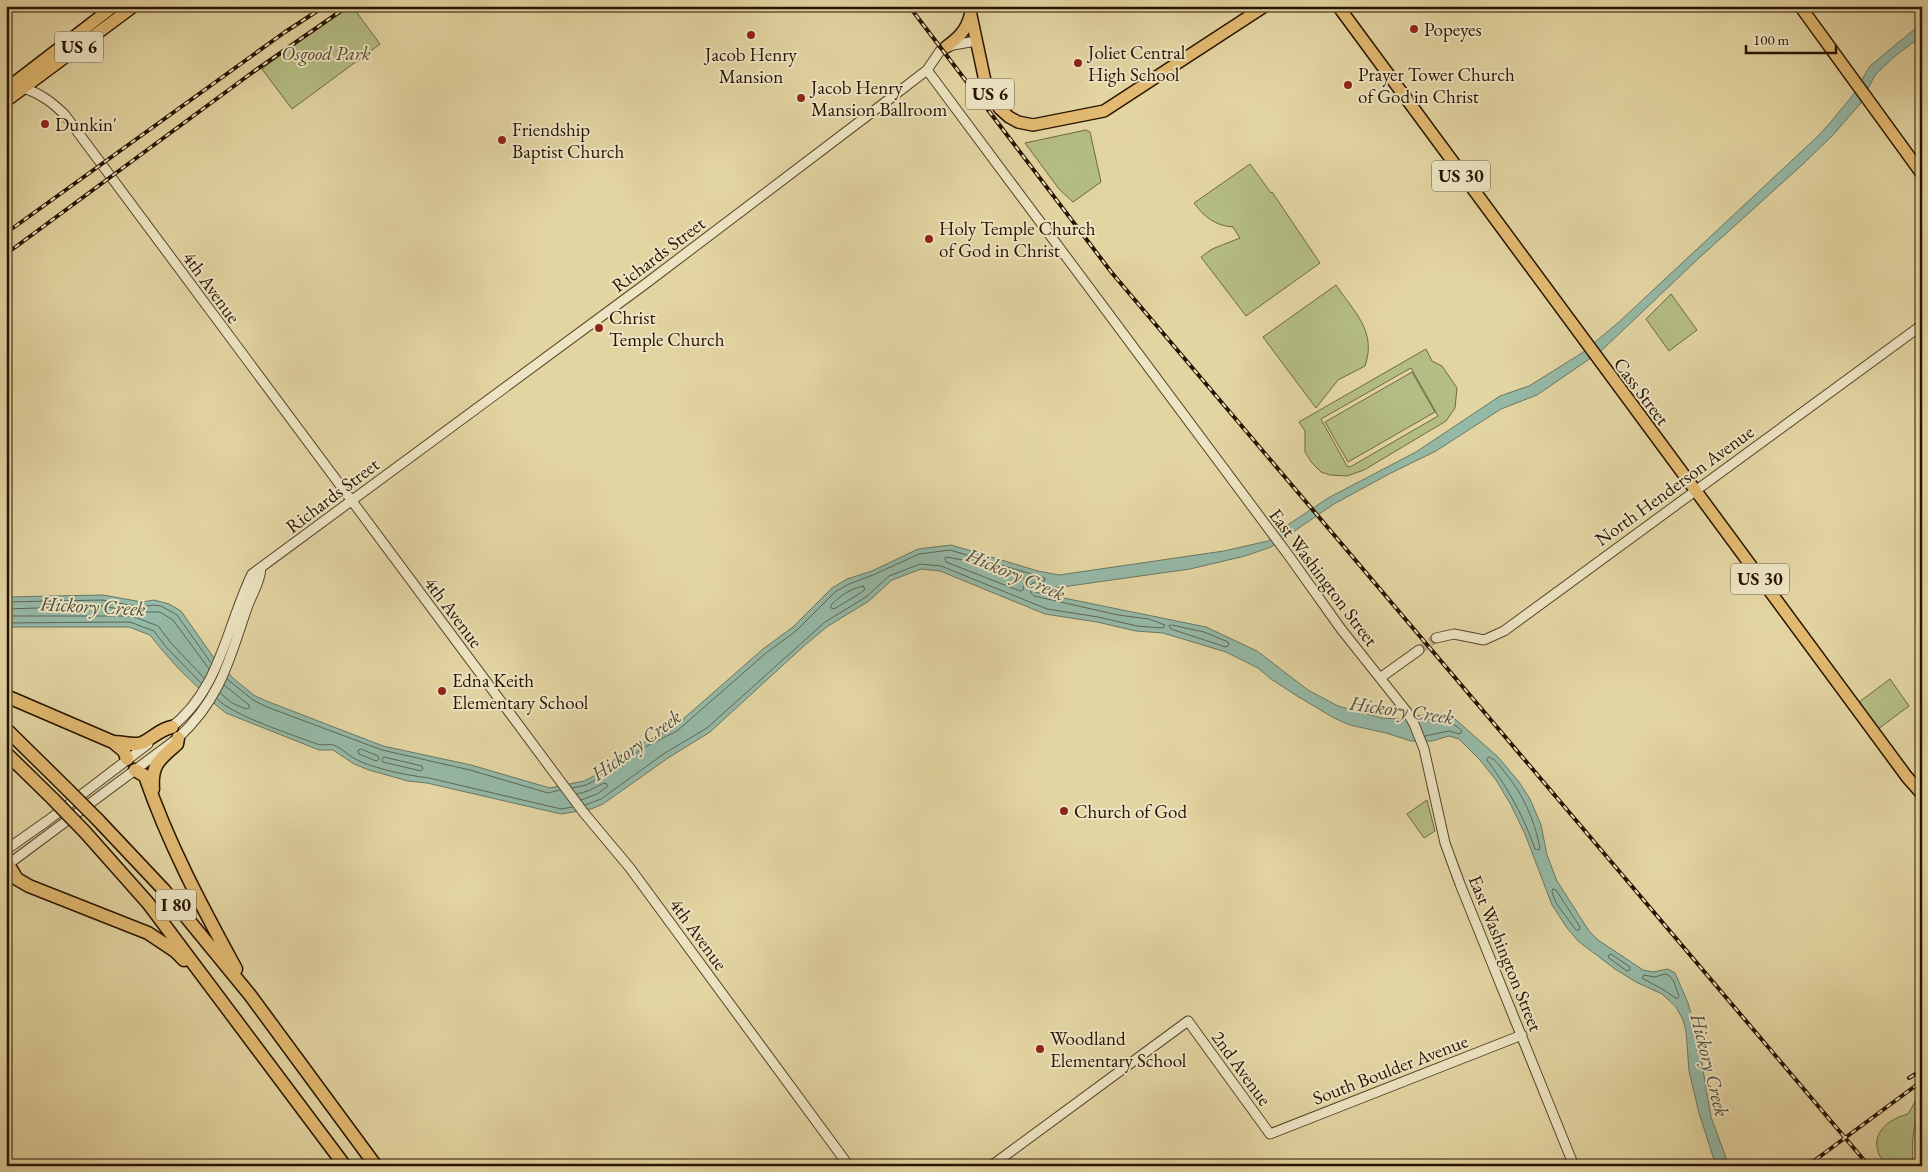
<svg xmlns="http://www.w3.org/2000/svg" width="1928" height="1172" viewBox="0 0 1928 1172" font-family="'EB Garamond',serif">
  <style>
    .green { fill: #b4bd84; stroke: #6e6842; fill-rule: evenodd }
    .water { fill: #95b9a7; stroke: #697765 }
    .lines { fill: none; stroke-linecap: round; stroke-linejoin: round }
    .shore { stroke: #5e6654; stroke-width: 1 }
    .minor-tunnel { stroke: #bdae82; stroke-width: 9; stroke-dasharray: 9 4.5; stroke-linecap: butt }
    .minor-casing { stroke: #564429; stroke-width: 11 }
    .major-casing { stroke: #271301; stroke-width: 14 }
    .highway-casing { stroke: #271301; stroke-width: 15 }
    .minor { stroke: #ede4c3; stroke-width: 9 }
    .major { stroke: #e2ba71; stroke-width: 11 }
    .highway { stroke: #e2ba71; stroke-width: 12 }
    .rail-casing { stroke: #271301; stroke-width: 4 }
    .rail { stroke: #ede4c3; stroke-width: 2; stroke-dasharray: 5.5; stroke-linecap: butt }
    .highway-bridge-casing { stroke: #271301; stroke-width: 15; stroke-linecap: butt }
    .highway-bridge { stroke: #e2ba71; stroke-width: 12 }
    .poi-dot { fill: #8f2418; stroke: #ede4c3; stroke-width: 2 }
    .labels { text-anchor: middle; stroke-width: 4; stroke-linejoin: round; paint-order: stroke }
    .shield { fill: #ede4c3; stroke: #62523b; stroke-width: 1 }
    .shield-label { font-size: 18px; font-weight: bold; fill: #271301 }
    .poi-label { font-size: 19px; fill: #271301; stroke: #ede4c3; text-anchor: start }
    .park-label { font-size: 19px; font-style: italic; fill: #514628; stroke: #ede4c3 }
    .street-label { font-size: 19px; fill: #271301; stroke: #ede4c3 }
    .water-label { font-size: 20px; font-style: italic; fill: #4e4d3b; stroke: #ede4c3 }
  </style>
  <rect width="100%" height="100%" fill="#e3d5a2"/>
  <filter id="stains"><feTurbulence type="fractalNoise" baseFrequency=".004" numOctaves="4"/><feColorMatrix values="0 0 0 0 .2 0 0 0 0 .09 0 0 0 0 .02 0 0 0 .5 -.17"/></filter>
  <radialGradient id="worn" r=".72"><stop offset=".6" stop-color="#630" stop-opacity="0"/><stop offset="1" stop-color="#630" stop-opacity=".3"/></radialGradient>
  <!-- green -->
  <path class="green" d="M352,6L380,44L292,109L262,69L317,28Z
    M1086,130L1090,132L1101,182L1073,202L1059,189L1025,143Z
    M1250,164L1271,193L1272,192L1320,263L1246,316L1201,257L1212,249L1240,238L1233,227C1216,226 1204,217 1194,203Z
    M1336,285C1354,312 1377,331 1365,366L1338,380L1316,408L1263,337Z
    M1671,294L1697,330L1669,351L1646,319Z
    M1426,349L1432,361L1442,366L1457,388L1455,408L1446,421L1364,470L1347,476L1330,475L1321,472L1312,463L1305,452V431L1299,422ZM1411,368L1438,416L1350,467L1347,466L1321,419Z
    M1412,372L1435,412L1348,462L1325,422Z
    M1890,679L1909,706L1874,732L1855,705Z
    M1427,800L1435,831L1424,838L1407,814Z
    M1922,1098C1922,1108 1918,1115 1915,1125C1912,1138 1912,1152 1913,1166H1887C1865,1142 1881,1121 1908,1114L1915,1102Z"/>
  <!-- water -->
  <path class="water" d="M1922,23V36L1895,56L1875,75L1860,104L1833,135L1802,165L1699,258L1601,351L1537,395L1501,409L1436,451L1389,474L1334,504L1271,547L1245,556L1190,569L1055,588L1034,587L1035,592L1044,594L1206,627L1257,651L1308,690L1338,706L1382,718L1397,719L1437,713L1446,714L1455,719L1498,757L1519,782L1530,799L1541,825L1547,855L1557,881L1589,931L1598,940L1643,970L1653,972L1668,969L1675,973L1688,1003L1697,1034L1711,1117L1729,1166H1716L1699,1113L1689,1071L1686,1031L1683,1020L1676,1007L1662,994L1636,982L1615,969L1578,941L1567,928L1552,905L1525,834L1511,805L1496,780L1480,760L1459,739L1449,736L1432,741H1411L1386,733L1350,725L1334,718L1297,696L1271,679L1258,668L1226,652L1163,633L1136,631L1097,622L1045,614L940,571L921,569L892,580L869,601L828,626L805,645L710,732L668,758L603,804L591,809L561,814L427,783L408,781L369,770L354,764L333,750H319L226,713L217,706L179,669L162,650L150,635L129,627H6V597L103,595L142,602L154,600L169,604L181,611L214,658L234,679L255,696L269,702L383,746L471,765L550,788L584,781L602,772L641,744L674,727L763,649L793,627L832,588L847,579L872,571L918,549L951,545L1038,571L1059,575L1224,551L1268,541L1280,530L1328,498L1416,452L1500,396L1529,386L1582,353L1619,322L1817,137L1830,123L1853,95L1870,66Z"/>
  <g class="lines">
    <!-- shore -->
    <path class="shore" d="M946,557L963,560L1024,578L1025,581L1023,590L1020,591L946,562L945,559Z
      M863,586L865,589L862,592L834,609L831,608V605C840,596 850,589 863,586Z
      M6,602L102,600L141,607L153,605L161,606L177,615L211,663
      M6,609L102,606L141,613L149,612H160L173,620L209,669
      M6,616H132L158,626L171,643L204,678
      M6,623L130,622L154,631L166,647L201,683
      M1172,625L1204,632L1228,642L1229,645L1226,647L1171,629L1169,626Z
      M227,679L253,700L267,707L382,750L470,770L548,793L560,790
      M220,693L232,703L246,709L249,708V705L224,685
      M217,699C234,716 293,735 317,744C323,746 330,743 336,746C344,750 350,757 359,761C381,770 405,775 429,778L561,809L573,807
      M1419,721C1436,718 1449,718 1462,731L1460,734L1449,731L1425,736
      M361,749L378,756L379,759L376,761L359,754L358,751Z
      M384,757L422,766L423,769L421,771L383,762L382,760Z
      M1489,757C1495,759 1499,765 1503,770C1523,794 1534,818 1540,848L1539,850L1535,849C1524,817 1508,788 1487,760Z
      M572,788L586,785L604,776L643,748L677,731L766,653L796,631L835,592L849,584L873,575L919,554L950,550L1045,578L1044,582H1035L1030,585L1031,593L1034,596L1118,615L1149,619L1165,625L1163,628L1137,626L1098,617L1047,609L941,566L920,564L889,576L866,597L825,622L707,728L665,753L601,799L585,805
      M577,794L588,791L604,783L607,784V787L597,794L581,800
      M1553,889L1556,890L1580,927L1579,930H1576L1556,903L1552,892Z
      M1609,955L1611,954L1630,967V970L1627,971L1609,958Z
      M1666,974C1675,978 1675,987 1679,996L1677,999L1664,990L1642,978L1644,975L1654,977Z"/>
    <!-- minor-tunnel -->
    <path class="minor-tunnel" d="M1419,650L1436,638"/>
    <defs>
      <path id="minor" d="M927,70L1289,556L1341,629L1407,712L1414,724L1424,749L1445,843L1460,884L1574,1166
        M24,88C41,94 52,102 65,115L584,813L630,868L849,1166
        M1436,638L1454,634L1484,640L1504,631L1922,325
        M1380,678L1419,650
        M169,729C220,691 226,628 252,574L644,285L892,97L927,70L940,51L953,45L976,41
        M6,850L47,821L148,744
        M6,866L178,738C221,698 229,660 247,608C252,593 260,584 261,568
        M991,1166L1188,1021L1270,1134L1522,1035"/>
      <path id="major" d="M969,6L985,81L992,98L1000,109L1009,117L1018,122L1033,125L1104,111L1265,6
        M1338,6L1907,777L1922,794
        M1800,6L1922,174
        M946,47C958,38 966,31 970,16
        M6,89L114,6
        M6,101L134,6"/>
      <path id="highway" d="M6,696L113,742L124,751L127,759
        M6,729L68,790
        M113,742C122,742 134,746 142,743C153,738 160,729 172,727
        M6,753L53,799
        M135,770L145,776C168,843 202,907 236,969
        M153,789C151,764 160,759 177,744L178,738
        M98,820L164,890L250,995L376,1166
        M85,832L148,903L345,1166
        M8,864L17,879L29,886L148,933L175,951L184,960"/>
    </defs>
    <!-- minor casing -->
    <use href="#minor" class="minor-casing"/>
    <!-- major casing -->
    <use href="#major" class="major-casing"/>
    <!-- highway casing -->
    <use href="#highway" class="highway-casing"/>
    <!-- minor -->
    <use href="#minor" class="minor"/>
    <!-- major -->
    <use href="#major" class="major"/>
    <!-- highway -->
    <use href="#highway" class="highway"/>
    <defs>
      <path id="rail" d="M909,6L1112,273L1869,1166
        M6,233L285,32L325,6
        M6,254L253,72L348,6
        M1909,1078L1922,1070
        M1807,1166L1922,1081
        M1919,1166L1918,1155L1922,1128"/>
    </defs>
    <!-- rail casing -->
    <use href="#rail" class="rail-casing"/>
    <!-- rail -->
    <use href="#rail" class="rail"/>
    <defs>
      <path id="highway-bridge" d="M68,790L98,820
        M53,799L85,832"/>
    </defs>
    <!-- highway-bridge casing -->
    <use href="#highway-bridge" class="highway-bridge-casing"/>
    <!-- highway-bridge -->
    <use href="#highway-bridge" class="highway-bridge"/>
  </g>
  <!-- markers -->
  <g class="poi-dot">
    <circle cx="1414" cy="29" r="5"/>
    <circle cx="751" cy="35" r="5"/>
    <circle cx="1078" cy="63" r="5"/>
    <circle cx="1348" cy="85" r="5"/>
    <circle cx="801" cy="98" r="5"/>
    <circle cx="45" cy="124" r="5"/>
    <circle cx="502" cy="140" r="5"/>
    <circle cx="929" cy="239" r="5"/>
    <circle cx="599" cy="328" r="5"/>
    <circle cx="442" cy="691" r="5"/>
    <circle cx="1064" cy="811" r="5"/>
    <circle cx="1040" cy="1049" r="5"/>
  </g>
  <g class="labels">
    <!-- shield labels -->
    <g class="shield">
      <rect x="55" y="31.5" width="48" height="31" rx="4"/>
      <rect x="966" y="78.5" width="48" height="31" rx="4"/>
      <rect x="1432" y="160.5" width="58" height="31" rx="4"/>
      <rect x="1731" y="563.5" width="58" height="31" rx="4"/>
      <rect x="156" y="889.5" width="40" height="31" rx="4"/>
    </g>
    <g class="shield-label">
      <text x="79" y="53">US 6</text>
      <text x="990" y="100">US 6</text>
      <text x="1461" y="182">US 30</text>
      <text x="1760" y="585">US 30</text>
      <text x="176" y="911">I 80</text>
    </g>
    <!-- poi labels -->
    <g class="poi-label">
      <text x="1424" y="36">Popeyes</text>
      <text x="1088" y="59">Joliet Central<tspan x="1088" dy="22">High School</tspan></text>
      <text x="751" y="61" text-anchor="middle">Jacob Henry<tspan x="751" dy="22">Mansion</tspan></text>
      <text x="1358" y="81">Prayer Tower Church<tspan x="1358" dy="22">of God in Christ</tspan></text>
      <text x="811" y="94">Jacob Henry<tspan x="811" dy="22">Mansion Ballroom</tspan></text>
      <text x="55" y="131">Dunkin'</text>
      <text x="512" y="136">Friendship<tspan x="512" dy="22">Baptist Church</tspan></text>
      <text x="939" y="235">Holy Temple Church<tspan x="939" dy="22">of God in Christ</tspan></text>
      <text x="609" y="324">Christ<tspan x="609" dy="22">Temple Church</tspan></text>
      <text x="452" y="687">Edna Keith<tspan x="452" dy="22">Elementary School</tspan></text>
      <text x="1074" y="818">Church of God</text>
      <text x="1050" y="1045">Woodland<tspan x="1050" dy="22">Elementary School</tspan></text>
    </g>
    <!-- park labels -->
    <g class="park-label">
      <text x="326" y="60">Osgood Park</text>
    </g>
    <!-- street labels -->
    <g class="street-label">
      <text transform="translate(658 254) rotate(-37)" y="7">Richards Street</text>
      <text transform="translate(212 287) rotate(54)" y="7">4th Avenue</text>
      <text transform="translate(1642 391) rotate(53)" y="7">Cass Street</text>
      <text transform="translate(1674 485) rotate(-36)" y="7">North Henderson Avenue</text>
      <text transform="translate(332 495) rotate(-37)" y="7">Richards Street</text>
      <text transform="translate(1324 577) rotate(53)" y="7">East Washington Street</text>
      <text transform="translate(454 612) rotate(53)" y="7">4th Avenue</text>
      <text transform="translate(699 934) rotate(54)" y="7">4th Avenue</text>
      <text transform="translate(1506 953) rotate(68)" y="7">East Washington Street</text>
      <text transform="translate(1242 1068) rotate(54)" y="7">2nd Avenue</text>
      <text transform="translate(1390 1069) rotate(-21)" y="7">South Boulder Avenue</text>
    </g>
    <!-- water labels -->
    <g class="water-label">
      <text transform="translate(1016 574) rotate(23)" y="7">Hickory Creek</text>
      <text transform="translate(93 606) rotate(3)" y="7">Hickory Creek</text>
      <text transform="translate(1402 710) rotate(8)" y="7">Hickory Creek</text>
      <text transform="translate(636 745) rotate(-36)" y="7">Hickory Creek</text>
      <text transform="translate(1710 1065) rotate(76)" y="7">Hickory Creek</text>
    </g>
  </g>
  <!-- margin -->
  <rect width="1928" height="1172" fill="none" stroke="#e3d5a2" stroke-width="25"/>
  <rect x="8" y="8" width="1913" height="1157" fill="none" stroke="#271301" stroke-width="2.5"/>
  <rect x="12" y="12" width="1903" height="1147" fill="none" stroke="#271301"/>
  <!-- scale -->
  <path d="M1746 45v8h90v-8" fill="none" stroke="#271301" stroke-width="2.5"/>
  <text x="1753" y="45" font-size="15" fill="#271301" stroke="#ede4c3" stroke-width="4" paint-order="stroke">100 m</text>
  <rect width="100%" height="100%" filter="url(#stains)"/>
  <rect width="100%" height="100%" fill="url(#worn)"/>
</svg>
